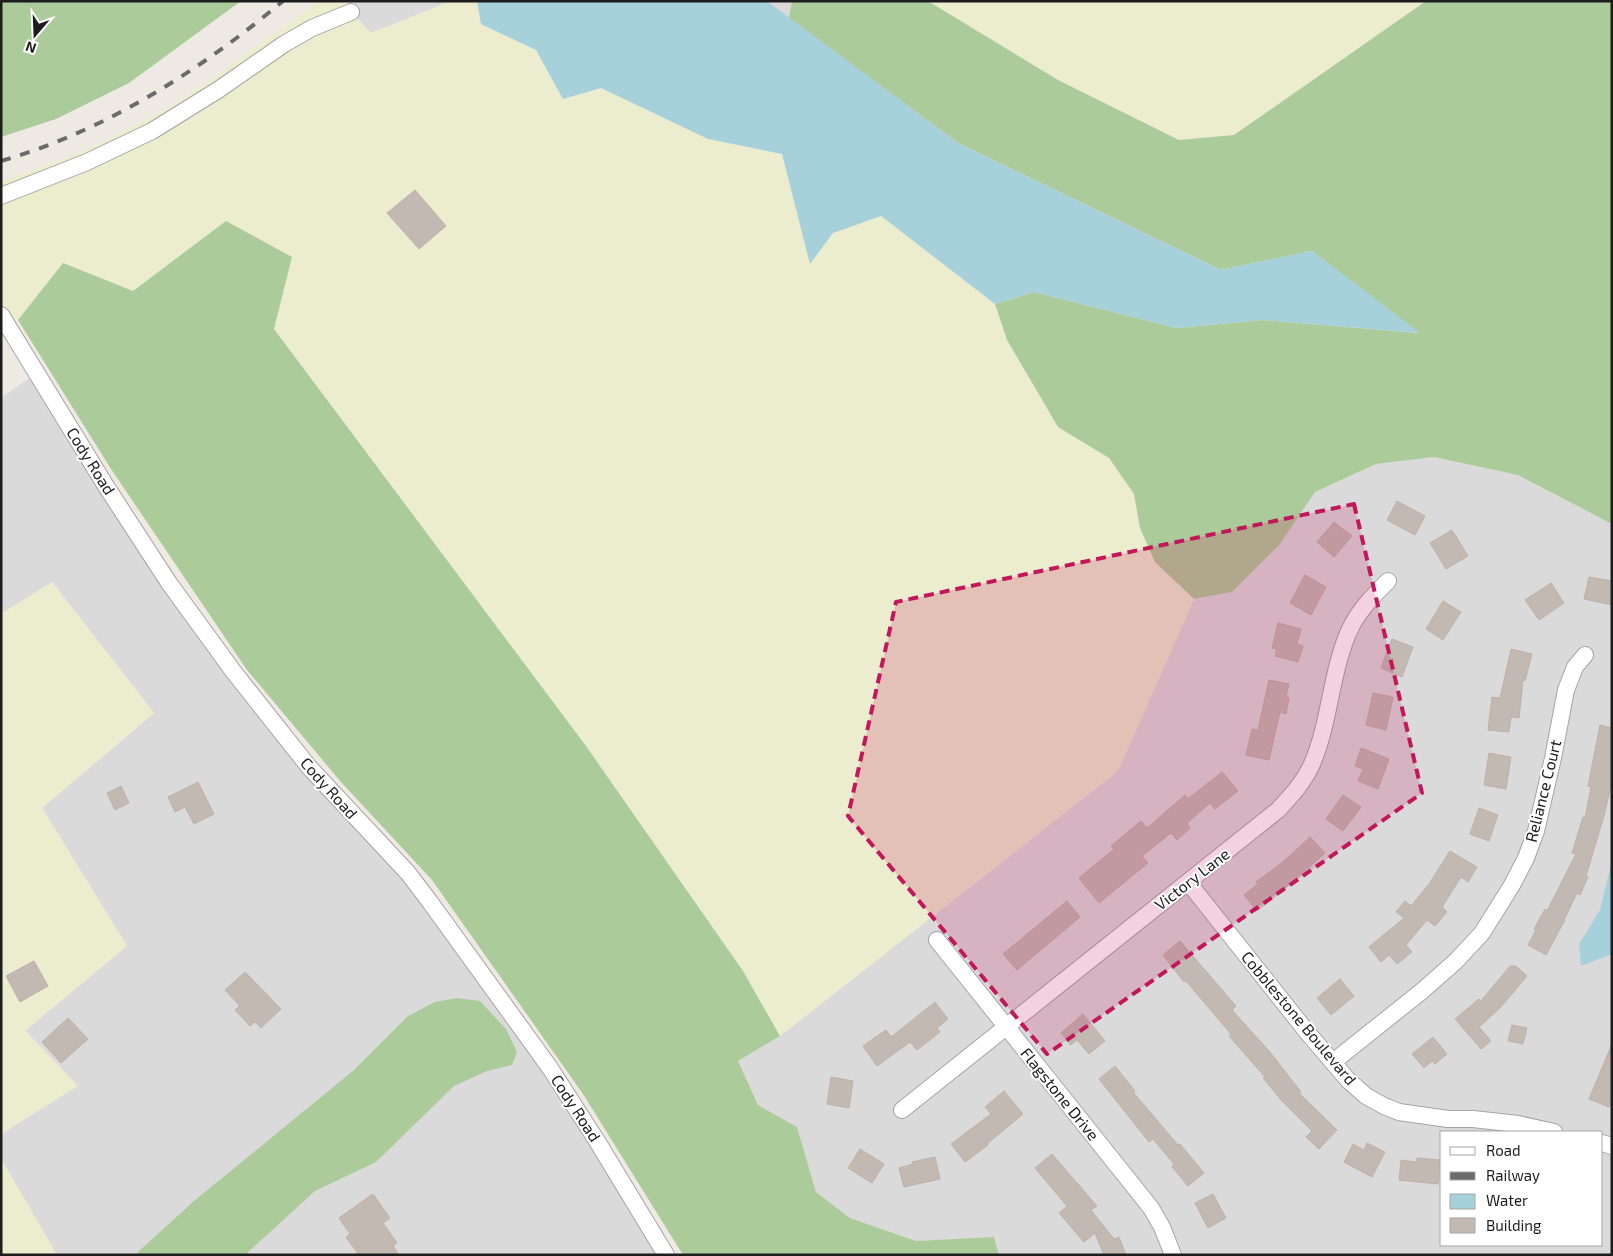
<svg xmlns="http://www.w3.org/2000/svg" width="1613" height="1256" viewBox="0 0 1613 1256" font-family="'Exo 2',sans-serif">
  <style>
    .residential { fill: #dbdada; fill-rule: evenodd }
    .farmland { fill: #ececcf }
    .forest { fill: #accb9a }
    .water { fill: #a6d1da }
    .building { fill: #c2b9b3; stroke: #bfb0a7 }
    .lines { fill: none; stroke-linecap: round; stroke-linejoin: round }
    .minor-casing { stroke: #a4a4a4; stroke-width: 18 }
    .minor { stroke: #fff; stroke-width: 16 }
    .rail { stroke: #6b6b6b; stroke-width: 4; stroke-dasharray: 10 10; stroke-linecap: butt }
    .marked { fill: #c2185b; fill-opacity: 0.2; stroke: #c2185b; stroke-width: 4; stroke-dasharray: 10 6; stroke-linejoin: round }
    .labels { text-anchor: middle; stroke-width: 4; stroke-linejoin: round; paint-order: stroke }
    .street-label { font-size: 16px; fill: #1d1d1d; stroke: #fff }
  </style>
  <rect width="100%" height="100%" fill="#eeeae3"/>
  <!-- residential -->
  <path class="residential" d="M355,1H451L371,33L351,12Z
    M767,1H792L789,18Z
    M36,373L233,671L430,902L666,1255H57L1,1159V1134L77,1086L25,1031L127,946L42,808L154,713L52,582L1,614V398Z
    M1434,457L1518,475L1612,524V1255H999L994,1238L916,1241L850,1218L816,1192L797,1127L758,1105L738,1061L780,1036L1118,771L1194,599L1232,592L1280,544L1315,492L1376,464ZM1442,1132H1602V1245H1442Z"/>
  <!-- farmland -->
  <path class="farmland" d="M320,1H355L351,13L371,33L451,1H477L481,24L536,50L563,99L601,88L708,139L782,154L810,264L833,233L881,216L995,304L1007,340L1058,427L1109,458L1134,494L1140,528L1155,562L1194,599L1118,771L780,1036L743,971L586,746L274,329L226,221L133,291L63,263L18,320L1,313V182L87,150L173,106Z
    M928,1H1426L1234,135L1179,140L1058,80Z
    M52,582L154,713L42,808L127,946L25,1030L78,1086L1,1134V614Z
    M1,1159L57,1255H1Z"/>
  <!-- forest -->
  <path class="forest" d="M1,1H241L129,83L56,119L1,137Z
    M792,1H928L1058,80L1179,140L1234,135L1426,1H1612V524L1518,475L1434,457L1376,464L1315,492L1280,544L1232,592L1194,599L1155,562L1140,528L1134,494L1109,458L1058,427L1007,340L995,304L1034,292L1177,328L1263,320L1419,333L1312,251L1221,270L958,143L789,18Z
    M226,221L292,257L274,329L586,746L743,971L780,1036L738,1061L758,1105L797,1127L816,1192L850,1218L916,1241L994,1237L999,1255H683L583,1094L432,880L341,782L247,670L111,469L18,320L63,263L133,291Z
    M457,998L480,1001L506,1029L517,1052L512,1065L487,1071L454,1086L376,1162L315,1191L245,1255H137L138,1252L194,1201L354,1070L408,1016L435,1002Z"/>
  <!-- water -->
  <path class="water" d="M477,1H767L958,143L1221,270L1312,251L1420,333L1263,320L1177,328L1034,292L995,304L881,216L833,233L810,264L782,154L708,139L601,88L563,99L536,50L481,24Z
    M1612,860V954L1581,966L1579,944L1600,910Z"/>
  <!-- building -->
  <path class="building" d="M415,190L446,226L419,249L387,213Z
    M1397,501L1425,516L1415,535L1387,520Z
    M1334,522L1352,536L1334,557L1317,542Z
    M1452,530L1468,556L1446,569L1430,543Z
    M1305,575L1326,587L1311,615L1290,603Z
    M1589,577L1612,581V605L1584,599Z
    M1551,583L1564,603L1539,620L1525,600Z
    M1443,601L1461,612L1443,640L1426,629Z
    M1278,623L1301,629L1297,644L1303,646L1298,662L1275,656L1277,649L1272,648Z
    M1392,639L1413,647L1402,677L1381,668Z
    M1511,649L1532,654L1525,681L1523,680L1519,718L1511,717L1509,732L1488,730L1492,697L1500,698Z
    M1269,680L1289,684L1286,697L1289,698L1286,714L1280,712L1269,760L1246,755L1252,729L1258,730Z
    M1373,693L1393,697L1386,730L1366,725Z
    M1600,725L1612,728V781L1604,816L1586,876L1588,877L1580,895L1577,893L1564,920H1565L1546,955L1528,945L1536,930L1534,929L1545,909L1547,911L1576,854L1572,853L1583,817L1585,818L1591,787L1588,786Z
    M1361,748L1389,759L1378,789L1358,781L1363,769L1355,766Z
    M1489,753L1511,757L1506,789L1484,785Z
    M1222,772L1238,791L1215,809L1210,803L1187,823L1190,828L1177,840L1171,833L1142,856L1148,863L1099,903L1079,878L1114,849L1111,846L1141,821L1147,828L1185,795L1188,799Z
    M198,782L214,814L194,824L185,807L175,812L168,797Z
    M121,786L129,803L115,810L107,793Z
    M1343,795L1361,807L1343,831L1326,819Z
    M1479,808L1498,815L1489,841L1470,834Z
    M1310,837L1325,853L1288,886L1257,911L1244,895L1258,884L1256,882L1283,862Z
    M1450,851L1477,867L1468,882L1461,877L1442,907L1447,912L1435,926L1427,920L1406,945L1412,952L1397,964L1389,955L1381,962L1369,947L1404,918L1396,912L1405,901L1411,906L1429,884Z
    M1067,901L1080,917L1017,970L1003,954Z
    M1180,941L1236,1006L1232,1010L1270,1052L1301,1092L1299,1093L1337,1130L1319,1149L1306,1137L1312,1131L1282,1101L1263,1078L1265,1077L1229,1036L1231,1034L1186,981L1184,982L1163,955Z
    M34,961L48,986L20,1002L6,976Z
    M1510,966H1516L1527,976L1500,1008L1479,1027L1491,1041L1481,1049L1455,1019L1479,999L1481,1001Z
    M245,972L281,1009L261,1028L255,1022L250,1026L235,1010L240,1006L225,990Z
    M1340,979L1354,996L1331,1015L1317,998Z
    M935,1002L948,1019L937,1028L940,1032L917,1050L910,1042L877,1066L863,1046L886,1030L891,1037Z
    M1083,1014L1105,1041L1089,1054L1077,1040L1071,1045L1061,1033Z
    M68,1018L88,1039L61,1063L42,1042Z
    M1512,1025L1527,1028L1523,1044L1508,1041Z
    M1433,1037L1447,1054L1435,1064L1432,1061L1424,1068L1412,1054Z
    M1612,1044V1100L1609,1107L1589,1099Z
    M1115,1066L1135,1091L1133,1092L1178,1145L1180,1144L1204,1173L1188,1186L1172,1167L1174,1164L1153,1139L1149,1142L1099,1079Z
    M831,1077L853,1081L849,1108L827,1104Z
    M1004,1091L1023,1114L987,1144L988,1145L965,1162L951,1144L991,1114L985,1107Z
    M1367,1143L1385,1152L1372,1177L1344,1162L1353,1144L1364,1150Z
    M860,1149L884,1164L872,1183L848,1168Z
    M1052,1154L1097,1206L1091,1210L1114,1239L1119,1237L1126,1255H1104L1095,1233L1084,1242L1059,1213L1067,1206L1035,1168Z
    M935,1157L940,1179L904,1187L899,1168L913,1164L912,1162Z
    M1417,1158L1440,1160L1438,1184L1399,1180L1401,1160L1417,1162Z
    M373,1194L390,1218L383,1223L397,1243L393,1246L399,1255H359L346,1237L350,1234L339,1218Z
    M1213,1194L1226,1218L1208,1228L1195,1203Z"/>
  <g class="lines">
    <defs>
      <path id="minor" d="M1,196L87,162L152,131L218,90L284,44L312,28L351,12
        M1,315L104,483L169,583L233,671L309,767L408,873L430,902L550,1068L597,1141L666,1255
        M1188,882L1307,1032L1348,1080L1366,1096L1384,1106L1399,1112L1448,1119H1473L1518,1124L1554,1132
        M937,940L1151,1208L1162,1227L1173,1255
        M1333,1062L1422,991L1456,961L1482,933L1512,885L1526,858L1536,831L1553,758L1566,690L1575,667L1585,655
        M902,1110L1278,810C1291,796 1304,782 1312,764C1331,720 1331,666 1352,625C1361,608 1375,594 1388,581
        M1602,1143L1612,1146"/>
    </defs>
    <!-- minor casing -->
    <use href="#minor" class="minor-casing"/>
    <!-- minor -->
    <use href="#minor" class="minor"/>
    <!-- rail -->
    <path class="rail" d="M1,161C105,131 201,70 283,1"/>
  </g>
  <!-- marked area -->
  <path class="marked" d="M1354,504L1422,793L1047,1054L848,816L896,602Z"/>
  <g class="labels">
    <!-- street labels -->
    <g class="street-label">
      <text transform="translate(91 461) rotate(58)" y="6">Cody Road</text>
      <text transform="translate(329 788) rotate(48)" y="6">Cody Road</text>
      <text transform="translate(1543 791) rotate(-76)" y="6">Reliance Court</text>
      <text transform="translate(1192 879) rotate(-38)" y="6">Victory Lane</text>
      <text transform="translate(1299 1018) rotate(50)" y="6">Cobblestone Boulevard</text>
      <text transform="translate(1060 1094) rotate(51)" y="6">Flagstone Drive</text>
      <text transform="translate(576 1108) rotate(57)" y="6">Cody Road</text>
    </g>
  </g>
  <!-- border -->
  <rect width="1613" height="1256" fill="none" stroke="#1d1d1d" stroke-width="5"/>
  <!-- legend -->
  <rect x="1440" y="1131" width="162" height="115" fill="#ffffff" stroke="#a5a5a5"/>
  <rect x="1450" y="1147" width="25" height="8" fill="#ffffff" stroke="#a5a5a5"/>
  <text x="1486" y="1156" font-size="15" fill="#1d1d1d">Road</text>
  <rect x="1450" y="1172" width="25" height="8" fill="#6b6b6b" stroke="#a5a5a5"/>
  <text x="1486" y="1181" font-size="15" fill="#1d1d1d">Railway</text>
  <rect x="1450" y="1194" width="25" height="15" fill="#a6d1da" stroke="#a5a5a5"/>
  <text x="1486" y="1206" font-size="15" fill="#1d1d1d">Water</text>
  <rect x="1450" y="1218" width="25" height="15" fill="#c2b9b3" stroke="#a5a5a5"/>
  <text x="1486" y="1231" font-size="15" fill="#1d1d1d">Building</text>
  <!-- north arrow -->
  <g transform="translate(35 35) rotate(199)" stroke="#ffffff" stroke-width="4" paint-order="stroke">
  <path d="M0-4L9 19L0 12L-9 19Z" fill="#1d1d1d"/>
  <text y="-8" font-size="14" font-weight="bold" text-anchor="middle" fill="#1d1d1d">N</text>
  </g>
</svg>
